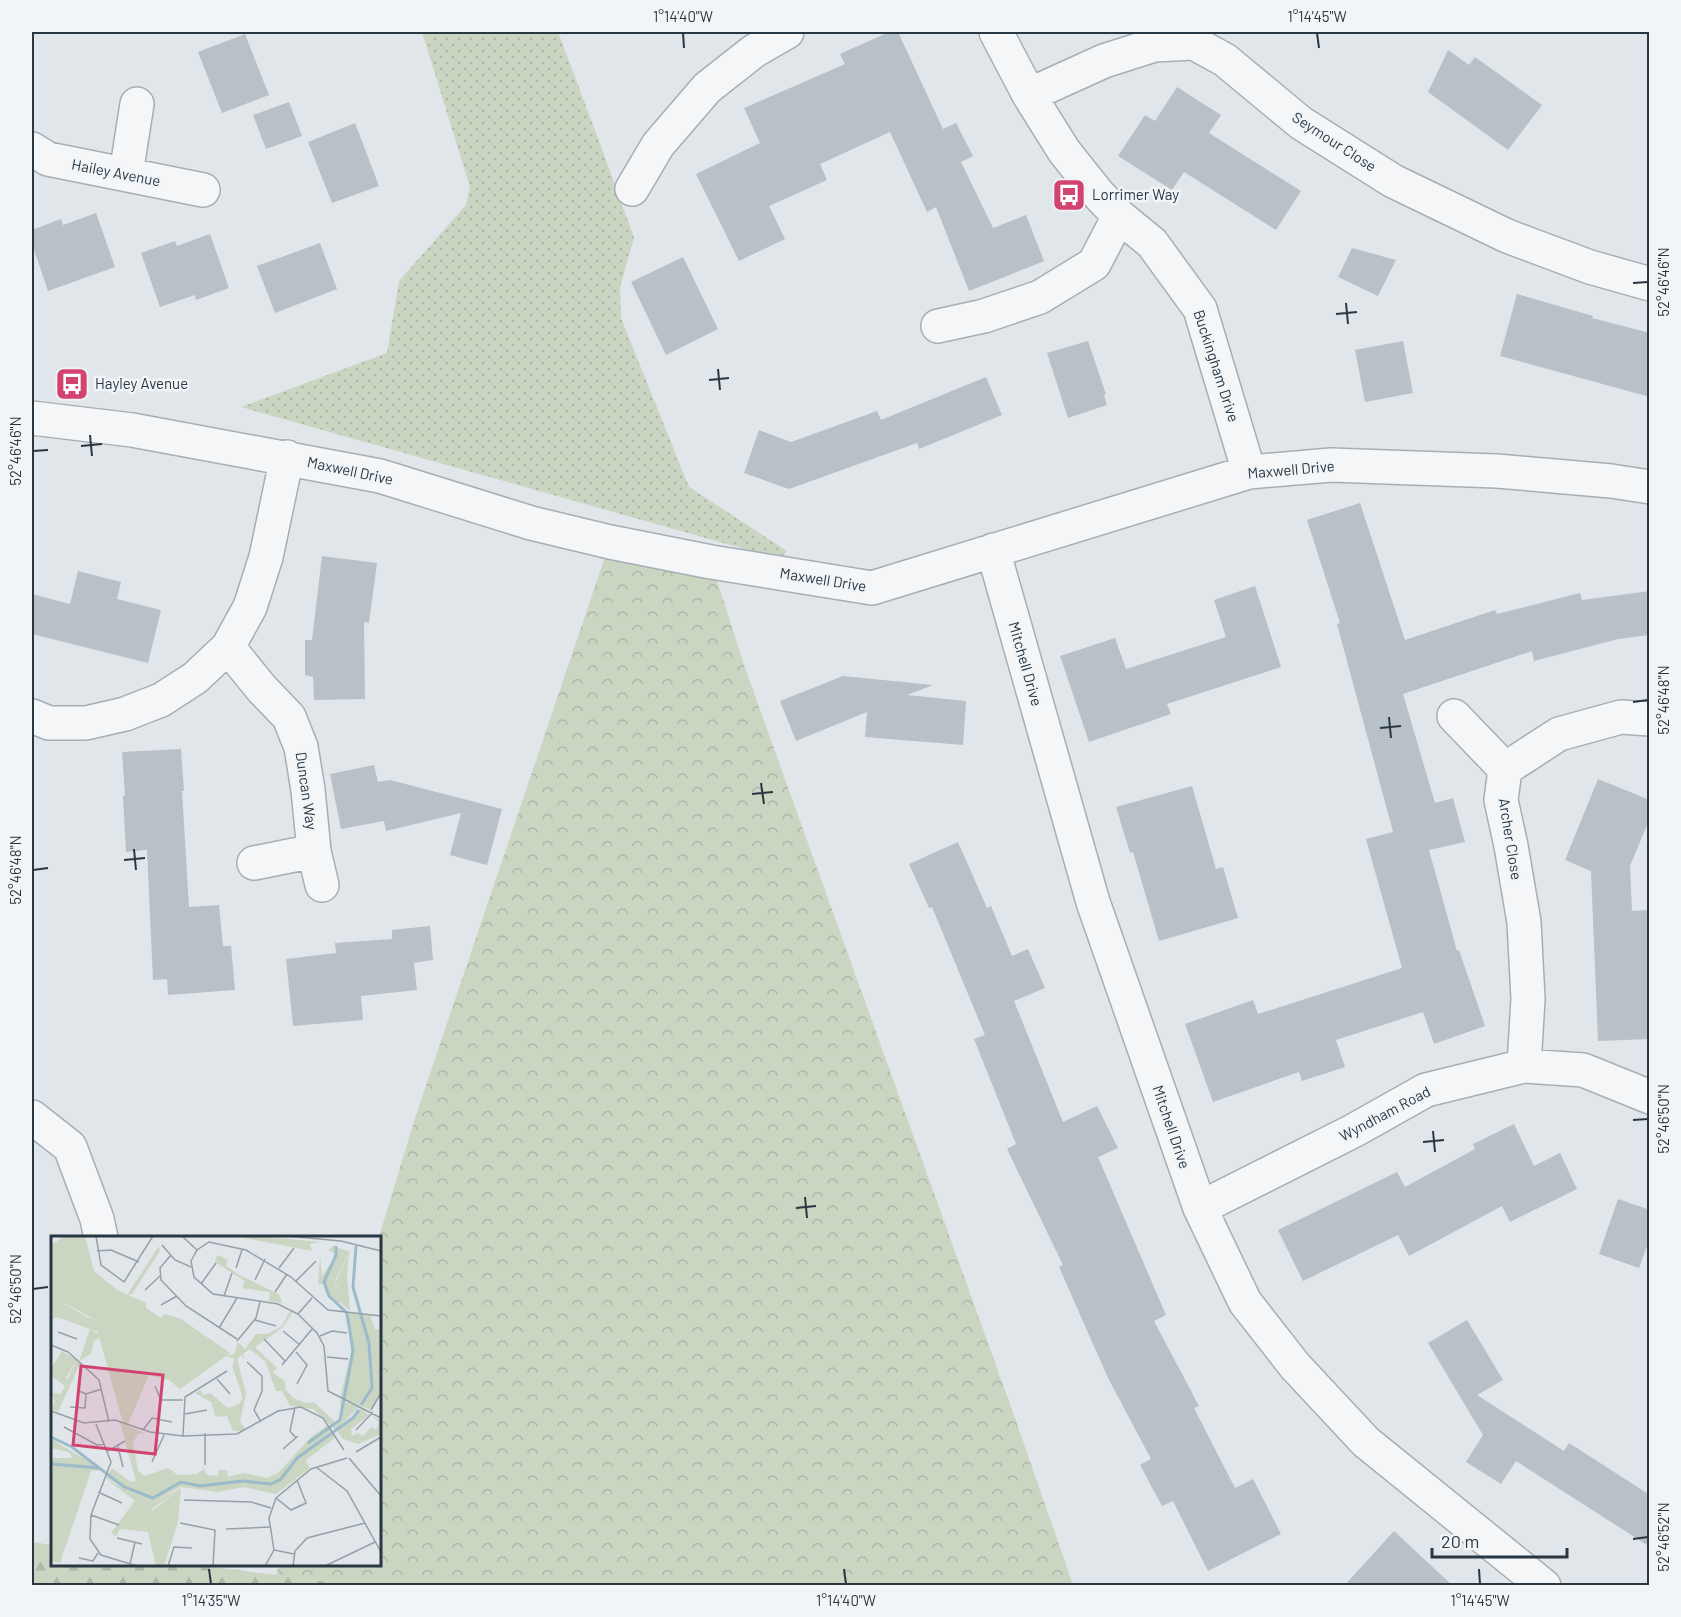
<svg xmlns="http://www.w3.org/2000/svg" width="1681" height="1617" viewBox="0 0 1681 1617" font-family="Barlow,sans-serif">
  <style>
    .grass { fill: url(#grass-dots) }
    .forest { fill: url(#forest-firs) }
    .park { fill: url(#park-crowns) }
    .building { fill: #b8c0c8 }
    .lines { fill: none; stroke-linecap: round; stroke-linejoin: round }
    .minor-casing { stroke: #a6aeb5; stroke-width: 36 }
    .minor { stroke: #f4f6f8; stroke-width: 33 }
    .ticks { fill: none; stroke: #293743; stroke-width: 2 }
    .labels { text-anchor: middle; stroke-width: 5; stroke-linejoin: round; paint-order: stroke }
    .street-label { font-size: 15px; fill: #293743; stroke: #f1f5f8 }
    .poi-label { font-size: 15px; fill: #293743; stroke: #f1f5f8; text-anchor: start }
    .inset-river { fill: none; stroke: #9bbbcb; stroke-width: 3 }
    .inset-road { fill: none; stroke: #97a0a7; stroke-width: 1.5 }
    .view { fill: #d34370; fill-opacity: 0.15; stroke: #d34370; stroke-width: 3 }
    .inset-edge { fill: none; stroke: #293743; stroke-width: 3 }
    .neatline { fill: none; stroke: #293743; stroke-width: 2 }
    .ticks-label { font-size: 15px; text-anchor: middle; fill: #293743 }
  </style>
  <defs>
    <pattern id="grass-dots" width="8" height="8" patternUnits="userSpaceOnUse" patternTransform="scale(1.5)"><rect width="8" height="8" fill="#cad5c2"/><path d="M2 2h.1M6 6h.1" fill="none" stroke="#aeb7a8" stroke-width="1.8" stroke-linecap="round"/></pattern>
    <pattern id="forest-firs" width="22" height="20" patternUnits="userSpaceOnUse" patternTransform="scale(1.5)"><rect width="22" height="20" fill="#cad5c2"/><path d="M5 1l3.5 6h-7zM16 11l3.5 6h-7z" fill="#aeb7a8"/></pattern>
    <pattern id="park-crowns" width="20" height="18" patternUnits="userSpaceOnUse" patternTransform="scale(1.5)"><rect width="20" height="18" fill="#cad5c2"/><path d="M2 6a3 3 0 1 1 6 0M12 15a3 3 0 1 1 6 0" fill="none" stroke="#aeb7a8"/></pattern>
  </defs>
  <rect width="100%" height="100%" fill="#e1e6ea"/>
  <!-- grass -->
  <path class="grass" d="M422,32H558L602,149L634,238L620,287L621,318L689,487L787,551L780,559L241,407L387,353L399,281L466,205L470,187Z"/>
  <!-- forest -->
  <path class="forest" d="M32,1542L52,1545V1564L196,1565L356,1585L32,1586Z"/>
  <!-- park -->
  <path class="park" d="M610,542L711,562L745,668L1016,1421L1073,1585L356,1586L276,1575L279,1565L380,1564L379,1237L415,1118Z"/>
  <!-- building -->
  <path class="building" d="M889,32H898L943,129L956,123L973,156L961,162L993,228L1026,215L1044,261L969,291L936,207L927,212L890,132L820,164L827,180L769,206L785,239L739,261L696,174L760,143L744,108L845,64L840,54Z
    M245,34L269,95L222,113L198,52Z
    M1448,50L1469,65L1475,57L1542,105L1508,150L1428,92Z
    M1177,87L1221,115L1209,133L1301,191L1276,230L1184,172L1172,190L1118,156L1145,115L1155,121Z
    M289,102L302,136L266,149L253,115Z
    M355,123L379,186L332,203L308,142Z
    M96,213L115,267L48,291L32,244V230L61,219L63,225Z
    M210,234L229,288L196,300L195,295L160,307L141,253L175,241L177,246Z
    M320,243L337,289L275,313L257,266Z
    M1352,248L1396,260L1378,296L1338,277Z
    M683,257L718,329L666,355L631,282Z
    M1517,294L1593,316L1592,318L1650,333V397L1500,356Z
    M1088,341L1106,394L1104,395L1107,405L1068,418L1047,353Z
    M1403,341L1413,393L1365,402L1355,350Z
    M986,377L1002,415L919,449L917,443L789,489L744,473L759,430L791,442L877,411L881,420Z
    M1360,503L1405,640L1495,610L1497,614L1580,593L1582,600L1650,591V635L1618,639L1534,661L1532,651L1403,694L1435,803L1453,798L1465,842L1429,850L1457,951L1459,950L1485,1026L1434,1044L1423,1012L1336,1040L1345,1067L1302,1081L1299,1072L1213,1102L1185,1024L1253,1000L1258,1014L1402,968L1366,839L1393,832L1337,624L1340,623L1307,520Z
    M322,556L377,563L369,623L364,622L365,699L314,700L313,677L305,675V640H312Z
    M78,571L121,582L117,599L161,610L148,663L32,634V594L70,604Z
    M1255,586L1281,667L1167,704L1171,714L1089,742L1060,656L1115,638L1126,669L1226,637L1214,600Z
    M843,676L933,685L907,695L966,701L963,745L865,737L867,712L796,741L780,701Z
    M181,749L184,791H182L189,907L219,905L223,946H231L235,990L168,995L167,979L153,980L147,850L126,852L123,796L125,795L122,752Z
    M374,765L378,782L390,780L502,809L487,865L450,855L461,813L386,831L384,821L341,829L330,774Z
    M1598,779L1650,800V818L1630,866L1632,911L1648,910L1650,1039L1598,1041L1591,871L1565,860Z
    M1192,786L1216,869L1223,867L1238,918L1159,941L1133,852L1130,853L1116,807Z
    M958,842L987,908L991,906L1012,956L1028,949L1045,988L1014,1001L1063,1122L1097,1106L1118,1148L1098,1157L1166,1315L1154,1321L1199,1406L1194,1408L1235,1488L1253,1479L1281,1534L1208,1571L1173,1501L1162,1506L1140,1465L1151,1459L1108,1378L1059,1267L1063,1265L1007,1149L1016,1144L974,1039L985,1035L932,907L929,908L909,864Z
    M430,926L433,960L414,963L417,990L361,996L363,1020L293,1026L286,959L336,953L335,943L392,939V930Z
    M1514,1124L1534,1166L1560,1153L1577,1189L1510,1222L1502,1206L1409,1256L1398,1235L1303,1281L1278,1230L1397,1172L1405,1187L1475,1149L1473,1144Z
    M1618,1199L1650,1210V1238L1639,1268L1599,1254Z
    M1467,1320L1503,1380L1477,1395L1564,1451L1569,1443L1650,1495V1547L1516,1461L1501,1484L1466,1462L1483,1435L1428,1343Z
    M1394,1531L1453,1586H1344Z"/>
  <g class="lines">
    <defs>
      <path id="minor" d="M996,32L1029,95L1064,151L1099,195L1119,216L1152,243L1200,309L1249,472
        M1029,95L1104,61L1154,45L1194,43L1225,60L1301,123L1393,181L1507,236L1590,267L1650,284
        M32,149L48,159L203,190
        M126,174L137,104
        M632,189L658,145L707,88L754,51L787,32
        M938,326L984,316L1040,297L1094,264L1119,216
        M32,418L132,430L380,476L531,523L610,542L711,562L872,588L1249,472L1331,465L1497,471L1611,481L1650,487
        M993,550L1093,902L1200,1208L1245,1302L1295,1366L1366,1442L1544,1586
        M228,647L262,689L289,717L301,747L308,790L314,851L322,885
        M32,716L49,723H86L125,714L161,700L195,678L228,647L250,607L266,557L287,457
        M1454,716L1505,769
        M254,863L314,851
        M1524,1066L1528,999L1524,922L1511,846L1501,800L1505,769L1559,734L1621,717L1650,719
        M32,1117L70,1147L97,1219L101,1238
        M1200,1208L1353,1131L1426,1090L1524,1066L1583,1070L1650,1097"/>
    </defs>
    <!-- minor casing -->
    <use href="#minor" class="minor-casing"/>
    <!-- minor -->
    <use href="#minor" class="minor"/>
  </g>
  <!-- ticks -->
  <path class="ticks" d="M683,33L684,48M1317,33L1319,48M1633,283L1648,282M1346,303L1348,324M1336,314L1357,312M718,369L720,390M709,380L729,378M90,435L92,456M81,446L102,444M33,451L48,450M1633,702L1648,700M1389,717L1391,738M1380,728L1401,726M761,783L764,804M752,794L773,792M134,849L136,870M124,860L145,858M33,870L48,868M1633,1120L1648,1119M1433,1131L1435,1152M1423,1142L1444,1140M805,1197L807,1218M796,1208L816,1206M33,1289L48,1287M1633,1539L1648,1537M209,1569L211,1584M844,1569L846,1584M1479,1569L1480,1584"/>
  <!-- icons -->
  <defs>
    <symbol id="bus-square" viewBox="-11 -11 22 22"><rect x="-9" y="-9" width="18" height="18" rx="4" fill="#d34370" stroke="#f1f5f8"/><path d="M-5-6H5V4H4V6H2V4H-2V6H-4V4H-5ZM-3.5-4V0h7V-4ZM-3.5 1.2v1.5H-2V1.2ZM2 1.2v1.5H3.5V1.2Z" fill="#fff"/></symbol>
  </defs>
  <g fill-rule="evenodd">
    <use href="#bus-square" x="1050" y="176" width="38" height="38"/>
    <use href="#bus-square" x="53" y="365" width="38" height="38"/>
  </g>
  <g class="labels">
    <!-- street labels -->
    <g class="street-label">
      <text transform="translate(1334 142) rotate(33)" y="5">Seymour Close</text>
      <text transform="translate(116 173) rotate(11)" y="5">Hailey Avenue</text>
      <text transform="translate(1216 366) rotate(72)" y="5">Buckingham Drive</text>
      <text transform="translate(1291 470) rotate(-5)" y="5">Maxwell Drive</text>
      <text transform="translate(350 471) rotate(12)" y="5">Maxwell Drive</text>
      <text transform="translate(823 580) rotate(9)" y="5">Maxwell Drive</text>
      <text transform="translate(1025 664) rotate(74)" y="5">Mitchell Drive</text>
      <text transform="translate(306 791) rotate(82)" y="5">Duncan Way</text>
      <text transform="translate(1510 839) rotate(81)" y="5">Archer Close</text>
      <text transform="translate(1385 1114) rotate(-28)" y="5">Wyndham Road</text>
      <text transform="translate(1171 1127) rotate(71)" y="5">Mitchell Drive</text>
    </g>
    <!-- poi labels -->
    <g class="poi-label">
      <text x="1092" y="200">Lorrimer Way</text>
      <text x="95" y="389">Hayley Avenue</text>
    </g>
  </g>
  <!-- overview -->
  <g transform="translate(51 1236)">
    <rect width="330" height="330" fill="#e1e6ea"/>
    <path d="M298,18L296,40L299,75L290,67L289,54L284,47ZM166,19L177,23L175,30L190,40L228,58L231,67L218,65L219,56L191,52L194,45L164,26ZM0,60L36,81L43,83L0,74ZM239,75L242,76L231,92L204,111L226,132L222,137L234,145V153L242,162L254,167L263,166L285,187L290,179L289,164L308,171L285,194L262,173L239,170L231,155H225L214,125L199,113L192,118L195,124L190,119L186,123L195,157L189,186L195,193L207,186L193,195H182L176,180L165,181L160,166L144,157L149,154L153,159L159,157L177,172L188,168L192,162L181,130L184,123L175,120L183,118L187,106L194,113L205,98H217L231,90ZM294,77L319,79L324,93L330,157L320,174L289,162L301,112ZM39,93L51,101L43,105L40,118L28,125ZM25,124L29,128L7,176L1,173L4,165L0,157L10,158L14,150L0,140L17,143ZM310,172L318,179L300,193L301,200L307,197L312,200L320,191L325,194L328,187L322,180L330,185V198L307,208L292,203L286,195ZM69,186L94,197L87,198L82,206L87,235L94,240L117,232L127,239L146,238L153,233L156,239L167,240L168,234H176L177,241L193,237L216,242L227,237L261,200L276,190L285,201L255,224L259,232L225,258L193,251L167,256L129,251L101,267L55,242L61,232L80,246L85,245Z" fill="#cad5c2"/>
    <path d="M183,0H206L269,6L259,8L261,15ZM108,10L109,15L81,58L76,59ZM282,10L299,16L285,42L284,48L293,61L287,69L276,59L272,48H267L269,20L271,40L286,19L277,14ZM0,74L43,83L50,97L6,81L0,84ZM114,78L130,83L179,117L129,153L118,144L81,135L78,113L90,110L94,96ZM324,93H330V145L326,143ZM11,115L25,124L14,144L0,140V132ZM0,203L52,234L40,235L9,327L0,325V222H22L18,216L0,212ZM55,243L101,267L130,252L98,275Z" fill="#cad5c2"/>
    <path d="M14,0H34L43,35L66,54L95,67V72L110,82L94,96L99,106L96,112L78,113L81,135L98,139L77,188L72,187L43,83L0,60V9ZM130,252L127,286L113,330H105L97,296L69,293L65,300L60,297L85,263L101,275Z" fill="#cad5c2"/>
    <path class="inset-river" d="M305,10L302,51L318,107L321,152L310,169M0,201L21,211L73,251L102,262L130,246L149,250L192,245L220,248L230,243L246,222L302,182L308,174M257,207L289,184L302,115L296,77L278,60L273,46L285,19V10M0,228L48,232"/>
    <path class="inset-road" d="M45,0L50,29L73,46L102,0M131,0L146,14M236,0L290,5L330,15M111,9L124,24L140,31M46,15L60,14L88,26M120,19L109,32L110,44L135,70L186,103M185,32L191,14M228,32L243,12M204,44L214,23M245,45L265,25M150,48L165,27M94,54L109,40M224,56L236,38M173,60L181,37M110,69L126,60M247,78L261,62M330,80L277,74L240,41L195,14L158,6L146,14L140,25L143,41L162,58L227,68L247,78L266,97L273,110L277,155L330,182M204,84L225,90M168,92L186,62M232,95L249,109M7,96L26,103M269,100L281,95L296,97M213,103L234,125M186,105L205,82L209,66M0,109L17,116L48,144L58,186M245,116L256,129L246,148M276,121L297,123M196,126L211,140V155L203,174L210,186M231,129L262,92M166,143L179,158M104,150L110,164H132M28,155L35,158L51,153M19,171L34,172L35,158M244,171L239,195L245,202M320,174L330,157M0,175L33,187L64,184L99,196L132,200L186,198L227,175L250,171L272,182L293,214M134,178L156,174M45,188L60,226L40,279L39,303L50,319L86,330M13,191L46,209L54,208M92,194L101,182L121,186M305,194L322,176M132,200L134,161L176,135M67,211L72,231M232,213L247,200M57,215L74,205M305,216L330,201M298,222L330,260M101,226L113,199M154,229V197M265,231L296,255L330,316M47,256L71,267M225,262L240,274L255,267L246,244M133,264L200,266L220,272M40,279L68,289M129,287L164,294L162,330M175,293L219,291M66,302L91,308M223,314L243,318M28,322L42,325L47,317M79,328L84,306M117,330L123,311L141,312M214,330L223,314L218,282L225,262L260,233L296,222M242,330L244,315L256,302L314,287M274,330L324,306"/>
    <path class="view" d="M30,130L112,139L104,218L22,209Z"/>
    <rect width="330" height="330" class="inset-edge"/>
  </g>
  <!-- border -->
  <rect width="1681" height="1617" fill="none" stroke="#f1f5f8" stroke-width="66"/>
  <!-- scale -->
  <path d="M1432 1548v9h135v-9" fill="none" stroke="#293743" stroke-width="3"/>
  <text x="1441" y="1548" font-size="18" fill="#293743" stroke="#f1f5f8" stroke-width="4.5" paint-order="stroke">20 m</text>
  <rect x="33" y="33" width="1615" height="1551" class="neatline"/>
  <g class="ticks-label">
    <text x="683" y="22">1°14'40"W</text>
    <text x="1317" y="22">1°14'45"W</text>
    <text transform="translate(1664 282) rotate(-90)" y="5">52°46'46"N</text>
    <text transform="translate(16 451) rotate(-90)" y="5">52°46'46"N</text>
    <text transform="translate(1664 700) rotate(-90)" y="5">52°46'48"N</text>
    <text transform="translate(16 870) rotate(-90)" y="5">52°46'48"N</text>
    <text transform="translate(1664 1119) rotate(-90)" y="5">52°46'50"N</text>
    <text transform="translate(16 1289) rotate(-90)" y="5">52°46'50"N</text>
    <text transform="translate(1664 1537) rotate(-90)" y="5">52°46'52"N</text>
    <text x="211" y="1606">1°14'35"W</text>
    <text x="846" y="1606">1°14'40"W</text>
    <text x="1480" y="1606">1°14'45"W</text>
  </g>
</svg>
